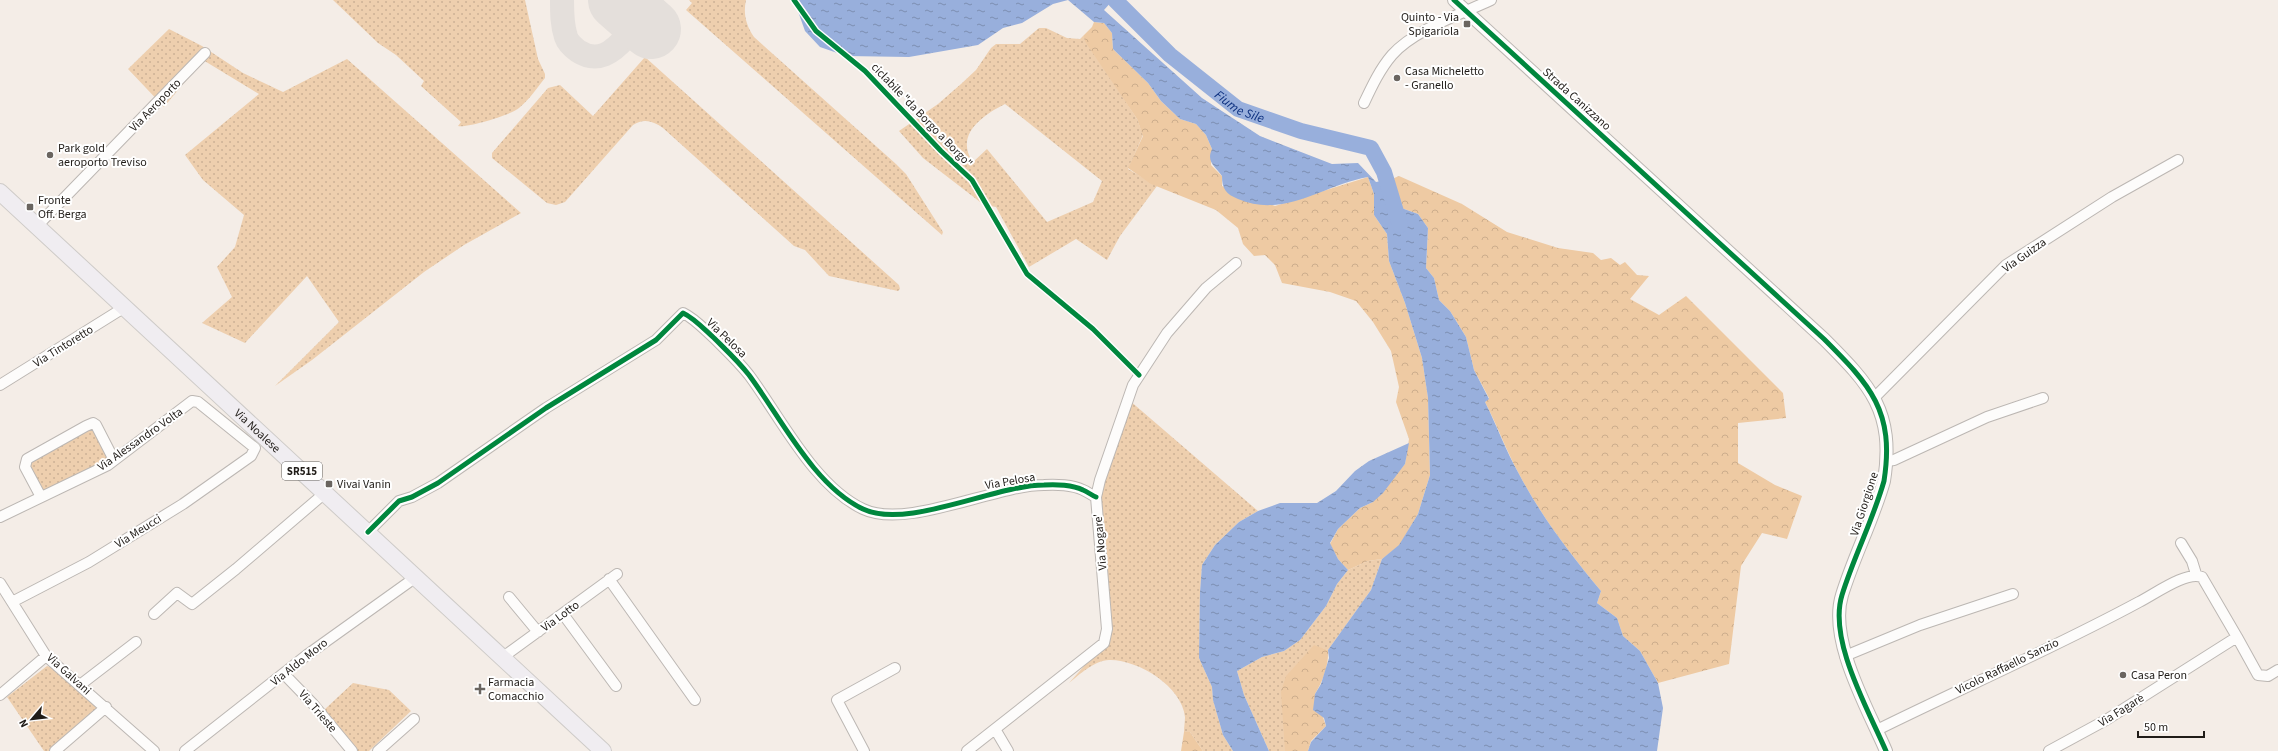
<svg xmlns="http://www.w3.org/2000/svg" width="2278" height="751" viewBox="0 0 2278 751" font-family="'Source Sans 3',sans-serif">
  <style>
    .grass { fill: url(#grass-dots); fill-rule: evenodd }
    .forest { fill: url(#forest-crowns) }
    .water { fill: url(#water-ripples) }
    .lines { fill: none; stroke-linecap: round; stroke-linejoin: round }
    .river { stroke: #98afdc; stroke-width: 16 }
    .taxiway { stroke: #e4dfdb; stroke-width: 24 }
    .runway { stroke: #e4dfdb; stroke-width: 60 }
    .minor-casing { stroke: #bcb7b3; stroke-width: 12 }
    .tertiary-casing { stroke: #bcb7b3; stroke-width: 14 }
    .primary-casing { stroke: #cecbc8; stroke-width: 18 }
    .minor { stroke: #fdfcfb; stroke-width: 10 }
    .tertiary { stroke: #fdfcfb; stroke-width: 12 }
    .primary { stroke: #f0edf1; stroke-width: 16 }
    .cycleway-casing { stroke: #fff; stroke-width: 8 }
    .cycleway { stroke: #00873e; stroke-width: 5 }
    .poi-dot { fill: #6a6560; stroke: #fff; stroke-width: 1.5 }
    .labels { text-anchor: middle; stroke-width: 4; stroke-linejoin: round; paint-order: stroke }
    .shield { fill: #fff; stroke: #63605d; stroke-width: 1 }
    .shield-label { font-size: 11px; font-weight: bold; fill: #201c18 }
    .poi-label { font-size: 12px; fill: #201c18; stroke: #fff; text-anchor: start }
    .street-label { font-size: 12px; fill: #201c18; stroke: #fff }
    .water-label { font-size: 13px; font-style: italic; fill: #0d307f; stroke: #fff }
  </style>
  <defs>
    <pattern id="grass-dots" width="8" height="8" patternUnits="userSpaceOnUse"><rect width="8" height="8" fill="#eecfae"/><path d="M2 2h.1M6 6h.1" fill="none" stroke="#ccb195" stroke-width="1.8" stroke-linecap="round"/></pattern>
    <pattern id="forest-crowns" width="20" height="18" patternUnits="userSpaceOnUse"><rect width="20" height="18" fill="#eecaa3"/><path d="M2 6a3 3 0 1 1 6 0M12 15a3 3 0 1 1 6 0" fill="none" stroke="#ccad8c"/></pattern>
    <pattern id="water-ripples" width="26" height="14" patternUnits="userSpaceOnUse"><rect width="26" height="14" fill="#98afdc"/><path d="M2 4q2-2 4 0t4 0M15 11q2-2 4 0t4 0" fill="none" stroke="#7c8eb1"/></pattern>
  </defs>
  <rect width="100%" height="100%" fill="#f4ede7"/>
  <!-- grass -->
  <path class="grass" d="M333,0H525L538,59L545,74V78C537,88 529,100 519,108C511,115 467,128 458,126L461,122L421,86L424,81L396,55L378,43Z
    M689,0H746C743,14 746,25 754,37L896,164L906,174L943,232L942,235L686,10L692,3Z
    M1039,28H1046L1067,38L1080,39L1083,36L1137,119L1143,135L1128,169L1157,186L1120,236L1107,260L1076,239L1029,267L996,207L984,205L923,158L899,131L938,104L961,84L976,70L991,48L996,44H1020ZM1005,104L1102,181L1093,202L1047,222L987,149L973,162C954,135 983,115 1005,104Z
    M169,29L202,46L243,73L283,92L347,59L521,213L464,245L424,272L312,360L275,386L339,322L307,276L245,343L202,323L232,297L217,267L235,247L244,215L203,180L185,155L259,94L203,60L164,107L128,69Z
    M645,57L899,285L900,289L898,291L829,276L805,250L794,246L663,128C653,121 644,118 633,125L565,202L556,205L547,203L492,158V153L548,88L560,85L593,116Z
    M1129,400L1258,511L1239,522L1215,545L1202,565L1200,592L1199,658L1212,687L1213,700L1223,735L1233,751H1203L1190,732H1184C1184,727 1185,721 1185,717C1182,686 1137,659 1109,660C1095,660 1079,675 1069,683L1103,645L1096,504Z
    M95,427L111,460L41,494L27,465L29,461Z
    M1382,559L1371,590L1328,650L1314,646L1285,734V751H1269L1244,695L1237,671L1262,657L1284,651L1300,640L1326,606L1337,584L1348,570L1368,561Z
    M47,666L56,669L100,708L49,751H44L7,697Z
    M353,683L389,690L411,711L369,751H358L324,710Z"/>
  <!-- forest -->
  <path class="forest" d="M1094,22L1104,23L1112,33L1113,49L1148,83L1161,101L1180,119L1196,124L1206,135L1212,149L1211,165L1222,176V186L1275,206L1368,177L1374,194V215L1387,234L1389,261L1405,303L1422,358L1428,398L1430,475L1418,514L1399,546L1382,559L1368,561L1348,570L1338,559L1330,544L1338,529L1360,508L1373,502L1405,464L1409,439L1396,402L1399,387L1391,351L1373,322L1356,301L1330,292L1282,283L1275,265L1265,255L1254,256L1243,244L1238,228L1216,210L1151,184L1128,168L1143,136L1137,119L1086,43L1083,36L1092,27Z
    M1399,176L1462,204L1507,232L1558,248L1593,253L1601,260L1611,258L1620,265L1625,262L1637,275L1649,276L1630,299L1659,315L1686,296L1783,393L1786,418L1738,423V463L1775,485L1802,496L1787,539L1762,533L1741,566L1729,664L1658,683L1640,651L1623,636L1617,618L1597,603L1601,591C1571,555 1541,516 1519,474C1506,450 1497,425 1485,402L1489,398L1474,370L1466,337L1450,311L1439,300L1434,278L1426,268L1428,228L1418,214L1393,205L1392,179Z
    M1314,645L1328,650C1329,665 1323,681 1315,694L1326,726L1311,741L1308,751H1285L1281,692L1286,676Z
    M1184,732H1190L1203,751H1181Z"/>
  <!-- water -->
  <path class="water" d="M794,0H1113L1104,10L1202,98L1260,136L1332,164L1358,163L1376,182L1392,179L1396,189L1392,195L1393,205L1418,214L1428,228L1426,268L1434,278L1439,300L1450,311L1466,337L1474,370L1489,399L1485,402C1497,426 1506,451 1519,474C1541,516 1571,555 1601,591L1597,603L1617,618L1623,636L1640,651L1658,683L1663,708L1657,751H1308L1311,742L1326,726L1324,718L1313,710L1315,694L1321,684L1329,658L1328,650L1371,590L1382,559L1399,545L1418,514L1430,475L1428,398L1422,358L1405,303L1389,261L1387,234L1374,215V194L1368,177C1323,185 1284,219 1238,199C1226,194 1222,189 1222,176C1215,166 1206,162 1212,149L1206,135L1196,124L1180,119L1161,101L1148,83L1113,49L1112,33L1104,23L1094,22L1068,0L1053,4L1022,23L1003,28L978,45L909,57L846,56L820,47L805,31Z
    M1409,443L1405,464L1383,493L1373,502L1360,508L1338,529L1330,543L1338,559L1348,570L1337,584L1326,606L1300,640L1284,651L1262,657L1237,671L1244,695L1269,751H1233L1223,735L1213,700L1212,687L1199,658L1200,592L1202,565L1215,545L1239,522L1258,511L1280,503H1317L1336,491L1355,471L1369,461Z"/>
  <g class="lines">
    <!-- river -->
    <path class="river" id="s1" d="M1115,0L1170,55L1238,109L1301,131L1371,148L1384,172L1400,225"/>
    <!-- taxiway -->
    <path class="taxiway" d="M562,0C562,13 562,25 566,37C568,43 574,48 578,51C598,64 613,52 626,37L627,14L620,1"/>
    <!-- runway -->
    <path class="runway" d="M618,0L651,29"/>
    <defs>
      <path id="minor" d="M1364,103C1372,86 1380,69 1392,55C1414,30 1461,14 1491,0
        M37,226L205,53
        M0,385L125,307
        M1875,397L2006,265L2112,197L2178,160
        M1887,461L1894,460L1987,417L2043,398
        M41,497L25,467L27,459L86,426L93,423L96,425L114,460
        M0,517L108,465L192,401L198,402L255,448
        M368,532L399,501L412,497L438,483L546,408L656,340L683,313C694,318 705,330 714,338C726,350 738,361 749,375C781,418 814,486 863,509C907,530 995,485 1044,485C1056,484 1073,485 1083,490C1088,492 1091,495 1096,497
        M2181,543L2192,561L2196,574
        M609,579L695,700
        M0,583L46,656L154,751
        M509,597L538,632
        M12,602L89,562L183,504L251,456L255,448
        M154,614L177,593L192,604L236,569L326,492
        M563,614L616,686
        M1845,656L1920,625L2013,594
        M503,657L617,574
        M284,674L313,704L352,751
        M80,685L136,642
        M0,695L46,656
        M995,729L1008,751
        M1877,730C1964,687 2054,648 2139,602C2155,594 2186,571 2202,577L2237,637
        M55,751L106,707
        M185,751L307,655L416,577
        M378,751L414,719
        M864,751L837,700L895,668
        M967,751L1104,643L1107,629L1096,497L1100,480L1133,385L1167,333L1206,288L1236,263
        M2049,751L2106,720L2237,637L2258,675L2268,676L2278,670"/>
      <path id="tertiary" d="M1454,0L1824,339C1870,385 1895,411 1884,481C1873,520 1854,556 1842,595C1828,640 1868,709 1886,751"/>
      <g id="primary">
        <path id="s2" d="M0,192L603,751"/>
      </g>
    </defs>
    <!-- minor casing -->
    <use href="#minor" class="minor-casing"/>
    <!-- tertiary casing -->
    <use href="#tertiary" class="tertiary-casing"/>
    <!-- primary casing -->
    <use href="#primary" class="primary-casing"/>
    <!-- minor -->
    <use href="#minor" class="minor"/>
    <!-- tertiary -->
    <use href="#tertiary" class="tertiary"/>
    <!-- primary -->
    <use href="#primary" class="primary"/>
    <defs>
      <path id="cycleway" d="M794,0L816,31L865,71L941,151L972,180L1027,274L1093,329L1139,375
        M1454,0L1824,339C1870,385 1895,411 1884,481C1873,520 1854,556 1842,595C1828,640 1868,709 1886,751
        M368,532L399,501L412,497L438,483L546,408L656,340L683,313C694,318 705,330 714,338C726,350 738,361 749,375C781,418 814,486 863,509C907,530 995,485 1044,485C1056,484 1073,485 1083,490C1088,492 1091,495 1096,497"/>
    </defs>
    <!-- cycleway casing -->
    <use href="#cycleway" class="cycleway-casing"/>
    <!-- cycleway -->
    <use href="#cycleway" class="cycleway"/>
  </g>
  <!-- markers -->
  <g class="poi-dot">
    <rect x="1463" y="20" width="8" height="8" rx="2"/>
    <circle cx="1397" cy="78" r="4"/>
    <circle cx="50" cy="155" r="4"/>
    <rect x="26" y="203" width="8" height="8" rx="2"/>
    <rect x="325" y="480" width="8" height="8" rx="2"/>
    <circle cx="2123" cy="675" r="4"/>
    <path d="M478 683h4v4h4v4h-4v4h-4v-4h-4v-4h4z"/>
  </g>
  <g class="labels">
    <!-- shield labels -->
    <rect class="shield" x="282" y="462" width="40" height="18" rx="3"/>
    <g class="shield-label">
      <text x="302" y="475">SR515</text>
    </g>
    <!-- poi labels -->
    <g class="poi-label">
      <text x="1459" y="21" text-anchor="end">Quinto - Via<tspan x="1459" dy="14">Spigariola</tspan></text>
      <text x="1405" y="75">Casa Micheletto<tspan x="1405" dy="14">- Granello</tspan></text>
      <text x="58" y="152">Park gold<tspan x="58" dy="14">aeroporto Treviso</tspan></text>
      <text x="38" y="204">Fronte<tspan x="38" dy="14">Off. Berga</tspan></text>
      <text x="337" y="488">Vivai Vanin</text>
      <text x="2131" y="679">Casa Peron</text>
      <text x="488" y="686">Farmacia<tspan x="488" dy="14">Comacchio</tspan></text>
    </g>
    <!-- street labels -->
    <g class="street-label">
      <text transform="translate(1577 99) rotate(42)" y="4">Strada Canizzano</text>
      <text transform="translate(155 105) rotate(-46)" y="4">Via Aeroporto</text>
      <text transform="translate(922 115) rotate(46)" y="4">ciclabile "da Borgo a Borgo"</text>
      <text transform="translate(2024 255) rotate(-35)" y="4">Via Guizza</text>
      <text transform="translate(727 338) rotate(44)" y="4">Via Pelosa</text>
      <text transform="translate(63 346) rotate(-32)" y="4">Via Tintoretto</text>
      <text dy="4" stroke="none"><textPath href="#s2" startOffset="351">Via Noalese</textPath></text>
      <text transform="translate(140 439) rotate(-35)" y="4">Via Alessandro Volta</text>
      <text transform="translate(1010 481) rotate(-10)" y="4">Via Pelosa</text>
      <text transform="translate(1864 504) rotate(-72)" y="4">Via Giorgione</text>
      <text transform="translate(138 531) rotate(-32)" y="4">Via Meucci</text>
      <text transform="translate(1100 542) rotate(-95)" y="4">Via Nogare'</text>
      <text transform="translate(560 616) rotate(-36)" y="4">Via Lotto</text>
      <text transform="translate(299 662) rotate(-38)" y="4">Via Aldo Moro</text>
      <text transform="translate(2007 666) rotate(-26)" y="4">Vicolo Raffaello Sanzio</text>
      <text transform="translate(69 674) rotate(42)" y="4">Via Galvani</text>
      <text transform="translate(2121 710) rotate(-32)" y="4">Via Fagarè</text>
      <text transform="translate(318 711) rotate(49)" y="4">Via Trieste</text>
    </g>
    <!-- water labels -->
    <g class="water-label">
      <text dy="5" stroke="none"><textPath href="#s1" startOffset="165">Fiume Sile</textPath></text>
    </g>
  </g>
  <!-- north arrow -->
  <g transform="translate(32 719) rotate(242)" stroke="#ffffff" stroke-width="3" paint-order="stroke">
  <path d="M0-3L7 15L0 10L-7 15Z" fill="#201c18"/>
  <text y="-6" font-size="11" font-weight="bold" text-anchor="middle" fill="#201c18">N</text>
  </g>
  <!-- scale -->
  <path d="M2138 731v6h66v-6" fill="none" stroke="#201c18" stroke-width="2"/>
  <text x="2144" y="731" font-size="12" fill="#201c18" stroke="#ffffff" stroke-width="3" paint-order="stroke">50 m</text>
</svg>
